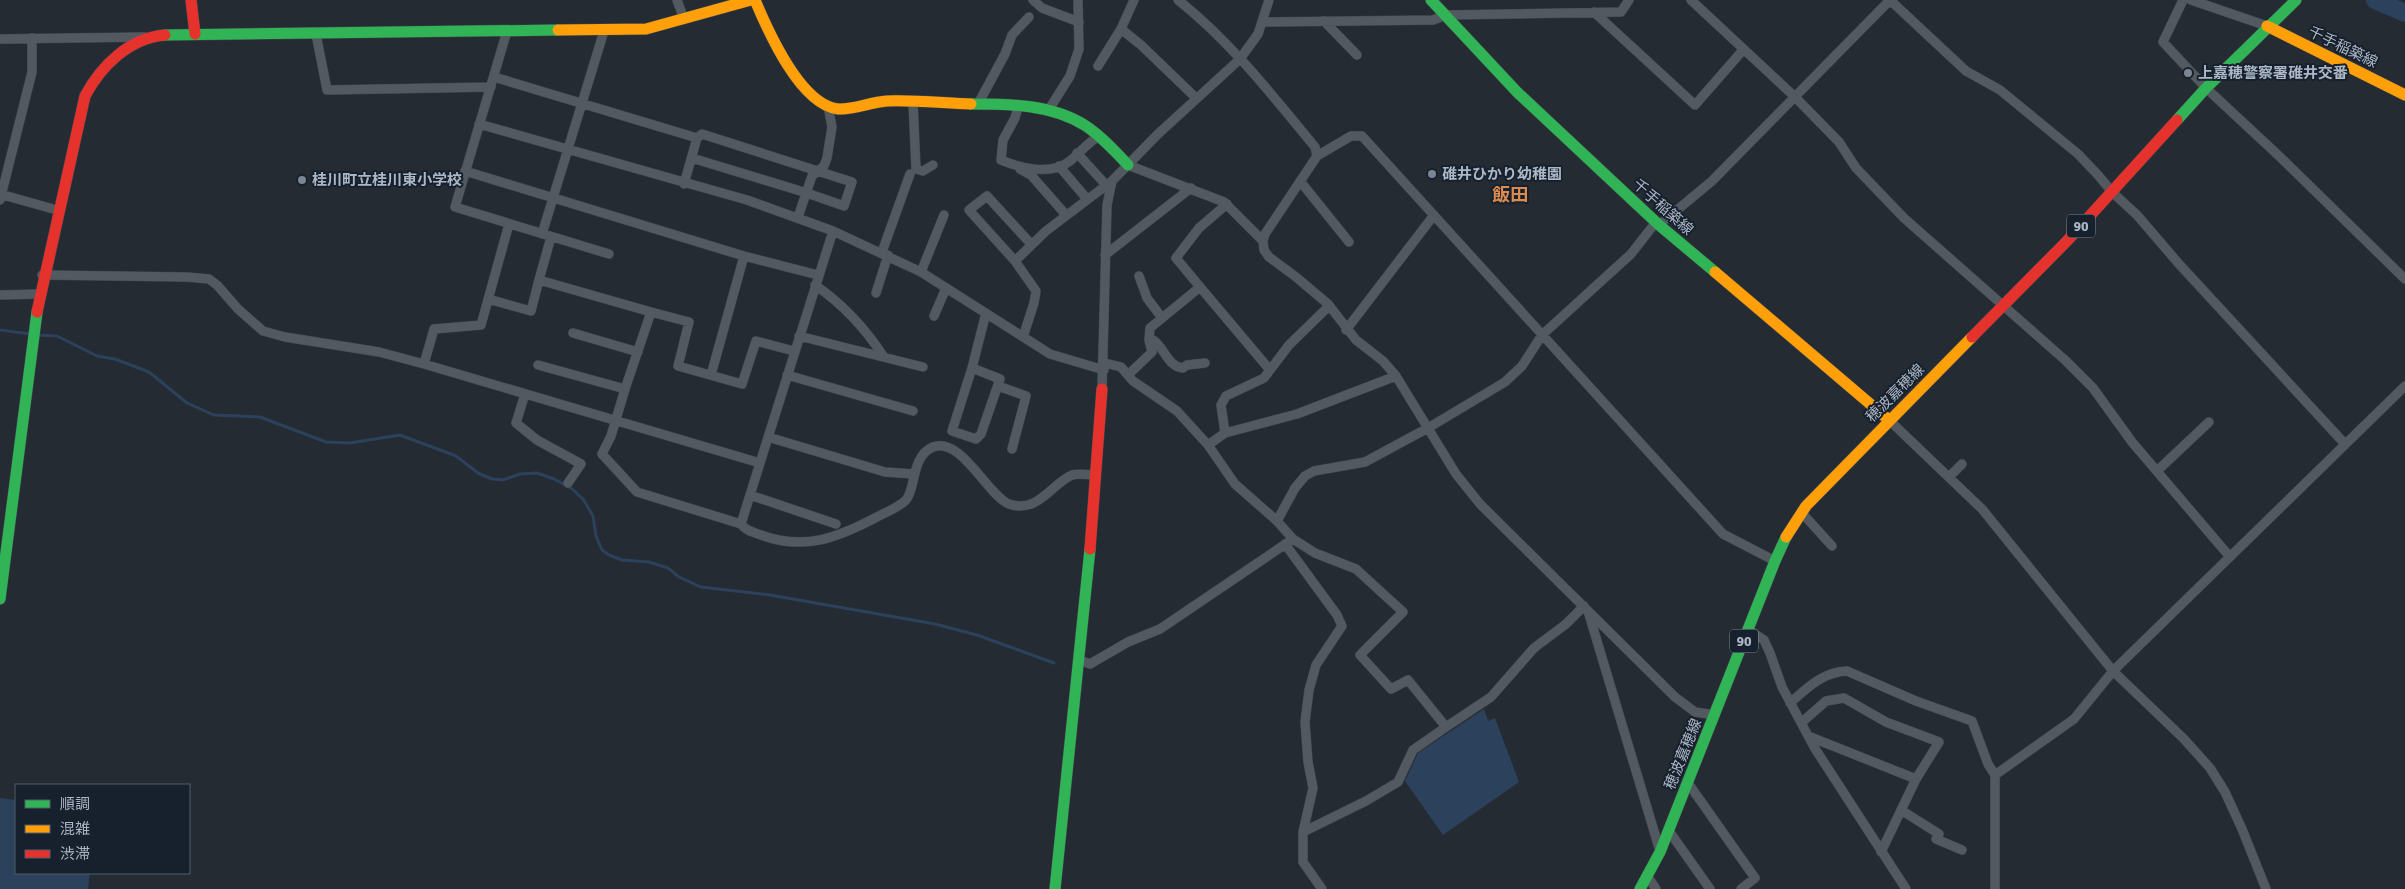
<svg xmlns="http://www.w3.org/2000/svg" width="2405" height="889" viewBox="0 0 2405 889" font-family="Signika,'Noto Sans JP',sans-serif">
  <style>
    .water { fill: #2c425c }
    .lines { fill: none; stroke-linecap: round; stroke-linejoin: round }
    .stream { stroke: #2c425c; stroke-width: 3 }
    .river { stroke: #2c425c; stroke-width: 18 }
    .street-casing { stroke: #40454b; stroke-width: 10 }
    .fast-casing { stroke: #40454b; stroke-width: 12 }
    .slow-casing { stroke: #40454b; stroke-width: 12 }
    .jam-casing { stroke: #40454b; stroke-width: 12 }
    .street { stroke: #535961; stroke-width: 9 }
    .fast { stroke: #30b455; stroke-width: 11 }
    .slow { stroke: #ff9f0a; stroke-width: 11 }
    .jam { stroke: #e5322d; stroke-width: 11 }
    .poi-dot { fill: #7c8593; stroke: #17212d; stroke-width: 2 }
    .labels { text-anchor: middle; stroke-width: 4; stroke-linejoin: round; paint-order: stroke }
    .shield { fill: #17212d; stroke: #7f8998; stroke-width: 1 }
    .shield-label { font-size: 14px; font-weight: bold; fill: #abb6c6 }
    .street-label { font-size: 15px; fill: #abb6c6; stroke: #17212d }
    .poi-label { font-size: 15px; font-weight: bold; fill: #abb6c6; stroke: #17212d; text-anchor: start }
    .quarter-label { font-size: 18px; font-weight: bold; fill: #dd8a4f; stroke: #17212d }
  </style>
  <rect width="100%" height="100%" fill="#242b33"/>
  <!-- water -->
  <path class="water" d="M1484,709L1488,721L1495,718L1519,782L1443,835L1405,781L1418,753Z
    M0,798L16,800V873H90L88,889H0Z"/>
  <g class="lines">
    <!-- stream -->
    <path class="stream" d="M0,330L31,334
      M37,335L57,336L97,356L115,359L149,372L187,403L214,415L260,417L326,442L350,443L400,435L456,456L478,473L492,479L503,480L520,474L537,473L554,479L571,488L583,499L593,516L596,536L602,550L609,555L622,560L649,562L668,568L679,577L701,587L770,595L935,624L977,635L1054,663"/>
    <!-- river -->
    <path class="river" d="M2375,0L2405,13"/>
    <defs>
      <path id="street" d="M677,0L684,19
        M1033,0L1042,8L1079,22
        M1178,0C1230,41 1273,96 1315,147L1317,156
        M1691,0L1795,97L1839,142L1856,168L1904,218L2065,360L2093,388L2132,442L2230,557
        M1890,0L1966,71L2000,90L2078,154L2098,175L2112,192L2137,215L2179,264L2345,444
        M2183,0L2163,42L2206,88L2278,155L2405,279
        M2191,0L2267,26
        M1594,12L1695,105L1743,50
        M1324,21L1357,55
        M1262,22L1433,20L1446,15L1621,12L1629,0
        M1121,29L1141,45L1196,98
        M507,31L455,207L609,254
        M316,34L327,90L491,87
        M0,39L145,37
        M1098,66L1121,29L1134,0
        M494,77L697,138L684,184
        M913,102L916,169L923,171L933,165
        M978,104L1005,54L1012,35L1029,17
        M1018,107L1015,118L1003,140L1001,160C1020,168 1051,176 1070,161C1080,153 1087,143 1099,136
        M1048,111L1070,76L1079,49L1078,0
        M479,124L747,200L833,231L921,272L1050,354L1104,370
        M1077,153L1106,185
        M692,158L807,193L844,206L852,182L702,134L697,138
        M1128,165L1224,202L1263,241
        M1059,166L1087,199
        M1020,169L1031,175L1066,215
        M465,171L744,256L818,275
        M1300,181L1349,242
        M0,194L57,210
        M0,200L32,72V38
        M798,217L812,176L824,166L827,158L832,127L828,106
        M1659,225L1712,181L1890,0
        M542,234L604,31
        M551,237L539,280L651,312L625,389L611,436L602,454L637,492L741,524
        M882,252L910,174
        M1105,255L1191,188
        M1015,261L1046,231L1112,181L1158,134L1240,59L1258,34L1269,0
        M921,272L944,215
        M42,275L187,277L209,279L217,285L238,309L263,331L285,337L379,352L424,364L760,463L833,231
        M1139,276L1147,298L1162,318
        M815,285C844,305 865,328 884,357
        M1200,287L1270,370
        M876,293L888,255
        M0,295L39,294
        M488,299L531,311L539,280
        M651,312L689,322L678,366L742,384L756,341L794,351
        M934,316L946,288
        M1346,330L1434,215
        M573,333L638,352
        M799,336L923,367
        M1023,337L1034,303L1036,291L1015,261L969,210L987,196L1031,244
        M1149,338C1164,343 1166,367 1183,368L1187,365L1205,363
        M424,364L434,329L481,325L509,224
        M538,365L625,389
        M972,368L1000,379L981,434L976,439L952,431L972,368L986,313
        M711,375L744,256
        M787,375L913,411
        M1128,375L1152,352L1149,340L1150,328L1200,287L1176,258L1199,228L1227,204
        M998,386L1026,396L1012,449
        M1102,389L1107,205L1112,181
        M525,394L516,423L537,440L581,464L568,483
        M1889,420L1982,509L2113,671L2184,739L2210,768L2225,792L2242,829L2266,889
        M1225,433L1221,405L1226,396L1264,378L1289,345L1329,306
        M768,437L885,472L913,474
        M1208,445L1225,433L1297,414L1396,376
        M760,463L741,524C746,531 753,532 761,535C804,551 837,538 877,517C886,512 898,508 906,500C916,489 911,456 933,447C961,436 988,496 1009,504C1038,514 1051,484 1072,475C1078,473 1088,475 1095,475
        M2157,471L2209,422
        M1949,477L1962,464
        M750,495L836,524
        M1802,513L1832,546
        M1277,521L1295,488L1305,476L1314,471L1365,462L1428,428L1505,382L1522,366L1542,335L1631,254L1656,222
        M1285,544L1337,615L1342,626L1316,665L1309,690L1305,722L1308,762L1313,788L1303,832L1366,801L1398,782L1413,750L1446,727L1408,680L1391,689L1360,655L1403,612L1356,569L1315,553L1293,539
        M1588,611L1660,851
        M1749,630L1764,640L1770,653L1782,687L1814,747L1906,889
        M1079,660L1090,664L1128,642L1160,629L1293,539L1277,521L1235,484L1208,445L1177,411L1133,381L1121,367L1105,363
        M1790,703C1808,687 1823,672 1847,671L1916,701L1972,721L1988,764L1995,775
        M1715,715L1695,712L1675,697L1480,504L1456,474L1396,376L1383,361L1356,340L1328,304L1296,277L1269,257L1264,250L1263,241L1265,234L1317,156L1351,136H1362L1723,534L1775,561
        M1801,723L1826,701L1844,698L1886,722L1939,742L1916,779
        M1446,727L1491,697L1534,648L1566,624L1584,606
        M1808,736L1916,779L1881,852
        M1688,783L1755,878L1741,889
        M1901,810L1939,834L1936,839L1962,850
        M1669,831L1710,889
        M1303,832V862L1322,889
        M1648,877L1656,889
        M1995,889V775L2074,719L2113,671L2405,386"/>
      <path id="fast" d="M1431,0L1517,92L1659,225L1715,272
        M165,35L558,30
        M971,104C1009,104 1052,104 1086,126C1102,137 1115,151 1128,165
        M2177,120L2206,88L2296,0
        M0,599L37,312
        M1055,889L1090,549
        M1640,889L1660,852L1775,561L1786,537"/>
      <path id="slow" d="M755,0C768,31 800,104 838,109C854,110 870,102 887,101C915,100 943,103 971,104
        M2267,26L2405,95
        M558,30L646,29L751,0
        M1715,272L1889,420
        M1786,537L1806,506L1972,337"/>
      <path id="jam" d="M191,0L195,34
        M37,312L85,96C101,66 129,38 165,35
        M1972,337L2067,241L2177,120
        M1090,549L1102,389"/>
    </defs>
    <!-- street casing -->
    <use href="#street" class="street-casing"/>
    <!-- fast casing -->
    <use href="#fast" class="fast-casing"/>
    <!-- slow casing -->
    <use href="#slow" class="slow-casing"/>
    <!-- jam casing -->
    <use href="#jam" class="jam-casing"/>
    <!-- street -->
    <use href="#street" class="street"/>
    <!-- fast -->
    <use href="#fast" class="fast"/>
    <!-- slow -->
    <use href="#slow" class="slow"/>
    <!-- jam -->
    <use href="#jam" class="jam"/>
  </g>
  <!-- markers -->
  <g class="poi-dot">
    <circle cx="2188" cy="73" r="5"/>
    <circle cx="1432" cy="174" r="5"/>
    <circle cx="302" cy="180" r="5"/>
  </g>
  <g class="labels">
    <!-- shield labels -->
    <g class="shield">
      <rect x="2067" y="214.5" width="28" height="23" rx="4"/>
      <rect x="1730" y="629.5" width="28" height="23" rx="4"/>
    </g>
    <g class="shield-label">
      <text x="2081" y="231">90</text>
      <text x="1744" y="646">90</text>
    </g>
    <!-- street labels -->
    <g class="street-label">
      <text transform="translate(2343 47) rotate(26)" y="5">千手稲築線</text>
      <text transform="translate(1663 207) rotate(42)" y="5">千手稲築線</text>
      <text transform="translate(1895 393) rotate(-45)" y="5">穂波嘉穂線</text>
      <text transform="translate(1683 754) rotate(-68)" y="5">穂波嘉穂線</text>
    </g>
    <!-- poi labels -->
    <g class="poi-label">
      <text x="2198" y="78">上嘉穂警察署碓井交番</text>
      <text x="1442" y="179">碓井ひかり幼稚園</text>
      <text x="312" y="185">桂川町立桂川東小学校</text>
    </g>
    <!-- quarter labels -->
    <g class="quarter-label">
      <text x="1510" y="201">飯田</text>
    </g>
  </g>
  <!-- legend -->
  <rect x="15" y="784" width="175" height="90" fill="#17212d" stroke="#525d6a"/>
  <rect x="25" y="800" width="25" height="8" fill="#30b455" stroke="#525d6a"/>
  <text x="60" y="809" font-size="15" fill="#abb6c6">順調</text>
  <rect x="25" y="825" width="25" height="8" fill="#ff9f0a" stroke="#525d6a"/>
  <text x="60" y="834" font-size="15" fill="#abb6c6">混雑</text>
  <rect x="25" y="850" width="25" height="8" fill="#e5322d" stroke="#525d6a"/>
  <text x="60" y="859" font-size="15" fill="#abb6c6">渋滞</text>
</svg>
